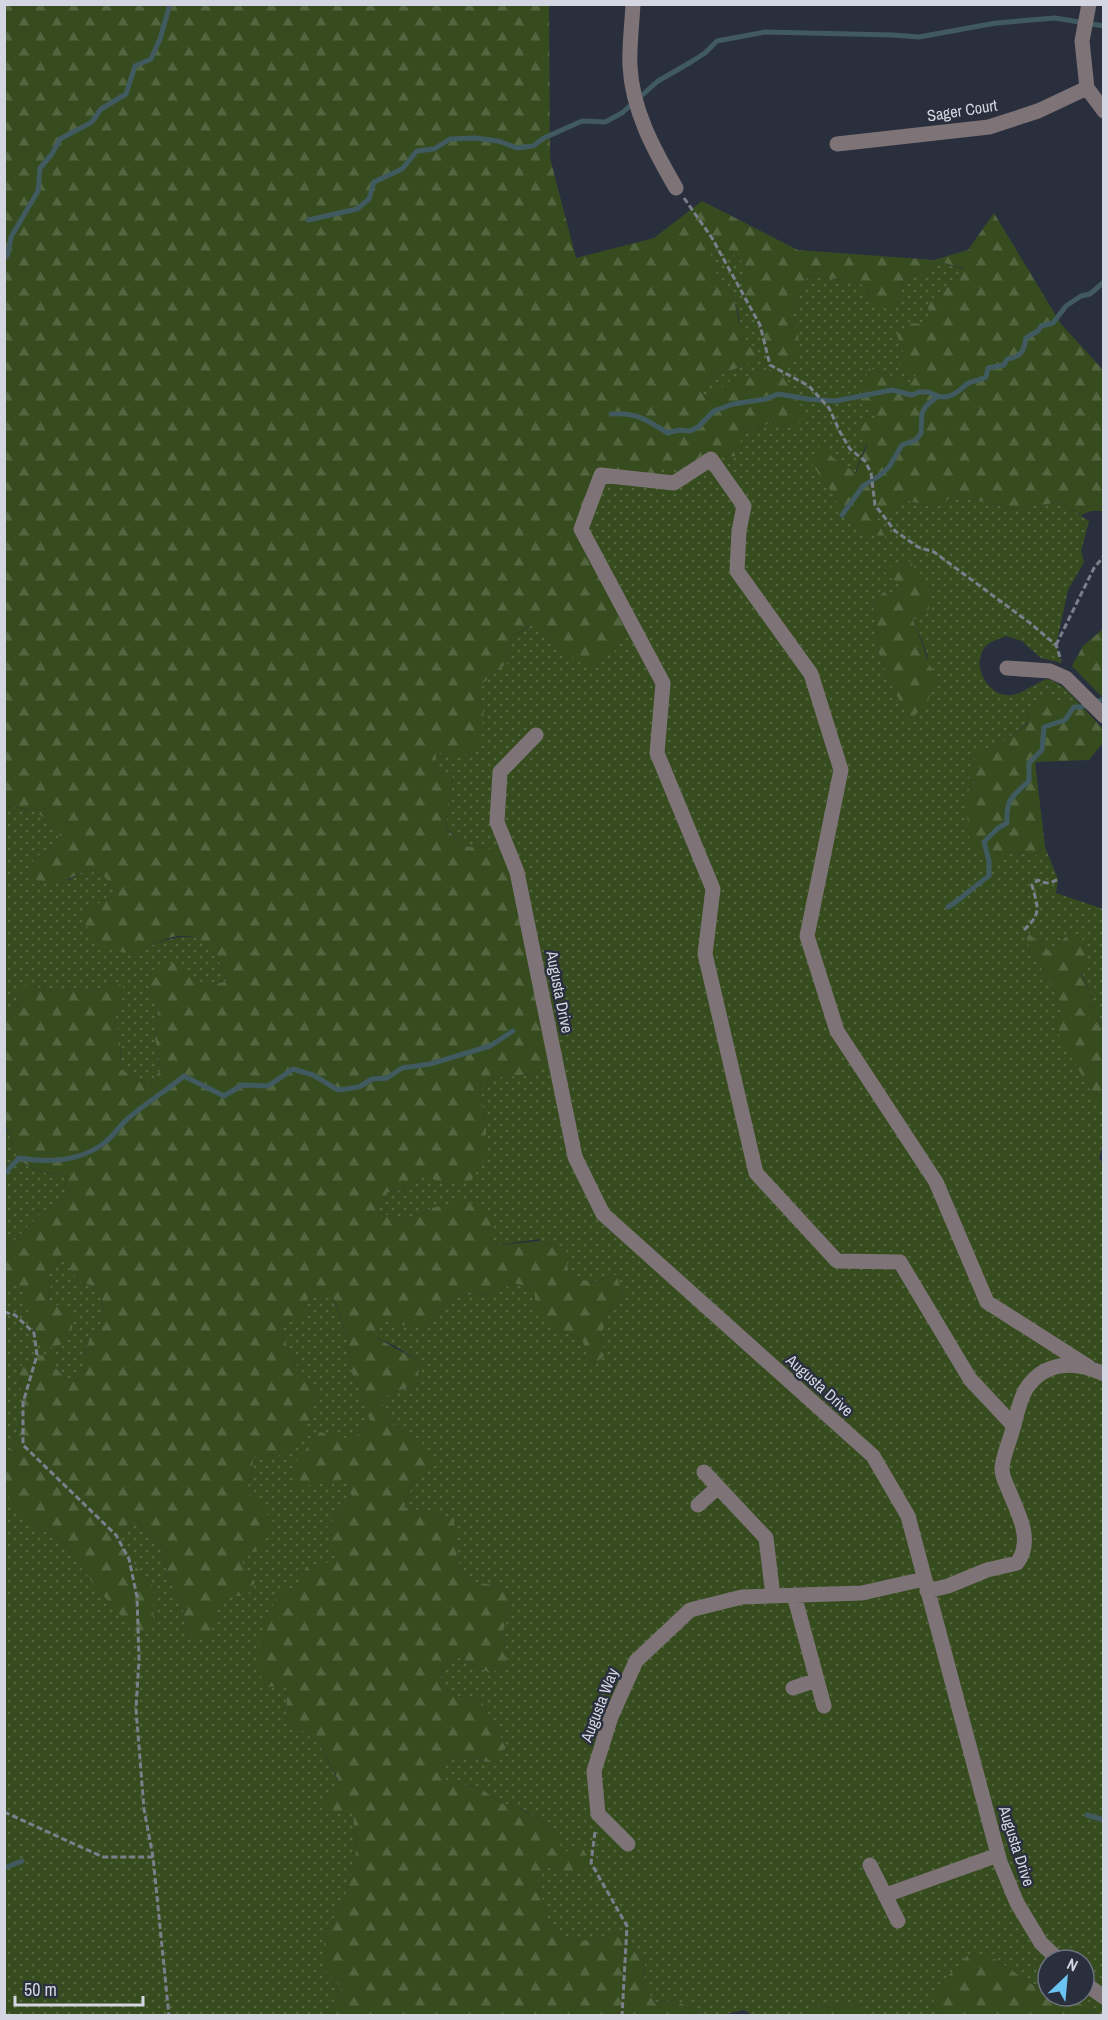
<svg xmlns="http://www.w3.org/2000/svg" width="1108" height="2020" viewBox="0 0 1108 2020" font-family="'Archivo Narrow',sans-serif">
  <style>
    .grass { fill: url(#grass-dots); fill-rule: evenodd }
    .forest { fill: url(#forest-firs) }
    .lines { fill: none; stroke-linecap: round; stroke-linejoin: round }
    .stream { stroke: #405a60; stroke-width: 5 }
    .path { stroke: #7b7f8c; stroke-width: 3; stroke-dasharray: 6 3; stroke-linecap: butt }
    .minor { stroke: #7e7477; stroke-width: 15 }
    .labels { text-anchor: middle; stroke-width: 5; stroke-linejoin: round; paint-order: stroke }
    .street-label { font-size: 16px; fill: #d4d7e1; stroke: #2a2f3e }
  </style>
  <defs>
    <pattern id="grass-dots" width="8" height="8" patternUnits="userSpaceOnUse" patternTransform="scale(1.5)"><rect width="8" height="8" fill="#364c1f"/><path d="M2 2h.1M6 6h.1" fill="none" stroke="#52653f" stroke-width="1.8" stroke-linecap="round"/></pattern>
    <pattern id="forest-firs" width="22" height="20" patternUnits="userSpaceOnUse" patternTransform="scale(1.5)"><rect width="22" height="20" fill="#364c1f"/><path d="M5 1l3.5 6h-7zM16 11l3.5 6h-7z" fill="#52653f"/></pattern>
  </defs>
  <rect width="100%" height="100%" fill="#2a2f3e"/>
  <!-- grass -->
  <path class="grass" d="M711,247L731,252L745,264L741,292L760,325L771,365L796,327L786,315L798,303L802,288L809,275L844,280L864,285L868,296L898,302L904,278L924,273L934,260L966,270L929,325L916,375L908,389L893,377L869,368L877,416L855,473L833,458L810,460L831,490L850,524L886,541L876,519L907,500L935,508L955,495L1014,509L1061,502L1089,521L1081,551L1084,562L1068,590L1056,645L1062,663L1041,658L1022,641L1006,636C999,639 990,641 985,647C970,666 989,699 1013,695C1024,693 1036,683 1047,679C1060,683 1067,689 1076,700L1063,705L1027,708L1028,722L1005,741L992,749L980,748L972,765L965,774L976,781L965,792L967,803L1008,852L1026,854L1032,858L1045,847L1058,879L1056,893L1103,909V1035L1093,1001L1067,936L1050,951L1025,931L1032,955L1047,976L1063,1010L1102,1111L1103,1144L1099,1158L1104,1166L1103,2015H1096L1070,1996H1084V1960H1048V1986L1032,1984L995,1959L932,2004L942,2015H866L861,2005L811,2007L803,2015H752L744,2010L721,2015H704L674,2000L654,2003L644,1983L645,1957L635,1952L617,1932L595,1941L569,1940L549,1922L537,1882L546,1867L574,1875L551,1827L522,1809L501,1803L480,1788L457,1783H442V1764L457,1755L486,1762L506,1748L480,1698L457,1696L439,1685L445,1663L455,1656L490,1673L507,1665L503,1632L512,1599L498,1586L465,1580L457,1558L453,1518L404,1507L415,1479L420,1440L393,1425L380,1398L418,1383L419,1361L395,1346L375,1337L384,1320L424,1329L439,1309L459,1294L490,1296L513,1283L534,1288L560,1331L582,1339L591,1365L604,1356L602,1334L607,1313L624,1294L616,1275L593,1282L568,1278L565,1248L540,1241V1239L491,1246L432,1208L408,1220L377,1213L388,1192L408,1189L422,1172L446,1185L486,1127L479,1085L503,1076L533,1074L488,848L463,846L446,827L453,777L435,770L436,752L484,716L477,688L507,663L512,637L531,625L555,644L551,486L744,433L770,423L788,427L767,370L707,400L699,388L711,377L746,365L739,316L732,293L721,281L711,264ZM908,560L913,620L928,656L910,720L890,682L878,651L873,601L884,592L899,595L901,586L884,571Z
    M14,807L35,811L63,831L51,849L33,859L69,880L86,870L103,875L115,889L110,900L132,953C181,933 208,921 227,981C210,985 202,988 188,975L151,995L158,1010L155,1038L161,1070L149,1083L136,1079L121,1069L120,1041L115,1019L123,995L111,982L93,992L72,989L47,992L34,986L18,995L16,1008L5,1016V808Z
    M4,1126C11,1136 13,1146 18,1156C25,1171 50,1174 64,1175L67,1196L40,1214L15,1240L5,1242Z
    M60,1257L80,1281L97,1288L102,1293L103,1321L90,1337L84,1355V1374L73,1382L63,1376L55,1367V1357L19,1367L23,1403L14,1445L5,1459V1284L10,1281L20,1285L26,1300L34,1333L63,1308L48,1302L51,1283L44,1274L54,1266Z
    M309,1294L333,1298L348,1340L353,1380L361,1392L370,1421L353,1440L345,1479L352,1497L327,1528L338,1562L287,1686L286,1717L320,1745L353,1812L356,1852L346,1896L324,1935V1968L342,1988L326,2015H5L4,1478L33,1525L60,1539L77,1561L154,1587L129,1559L116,1535L134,1519L160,1541L168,1577L182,1606L188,1636L222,1596H247L239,1557L247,1490L254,1458L317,1396L289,1353L280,1323Z"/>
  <!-- forest -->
  <path class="forest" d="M5,5H549L550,158L576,258L654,238L702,201L798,250L934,260L968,250L994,213L1061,324L1103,370V511H1091L1081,515L1061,502L1014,509L955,495L935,508L907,500L877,519L887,542L850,524L831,491L809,460L822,443L833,458L856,473L867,445L856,427L877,416L859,398L869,368L893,377L908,388L916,375L899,364L903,351L897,335L911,323L929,324L928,303L965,269L934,260L924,273L904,278L898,302L888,309C873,306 870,299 863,285L844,280L809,275L802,288L798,303L787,315C801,334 801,335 795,358L782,364L770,365L760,325L741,291L745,264L731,252L711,247V264L721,281L732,293L743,336L759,353L746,365L711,377L700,388L707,400L733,378C752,382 758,370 776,369L795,393L807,420L788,427L770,423L744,433L735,456L711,459L693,471L666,466L644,480L601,475L581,529L615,592L625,633L615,651L587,668L530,625L512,637L507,663L477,688L484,716L478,746L458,758L436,752L435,770L453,777L446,828L463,846L488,848L517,872L555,1061L533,1074L503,1076L479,1085L486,1127L485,1159L471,1181L446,1185L422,1173L408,1189L388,1192L377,1213L408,1220L432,1208L467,1200L491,1216V1246L540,1241L565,1248L569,1278L593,1282L616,1275L624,1294L607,1313L602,1334L604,1356L591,1366L582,1339L560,1331L537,1316L534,1288L513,1283L490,1296L459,1294L439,1309L424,1329L384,1321L375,1337L419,1361L418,1383L380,1398L393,1425L420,1440L435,1466L415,1479L404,1507L454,1518L457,1558L465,1580L498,1586L512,1599L503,1632L507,1665L490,1673L455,1656L445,1663L439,1685L457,1696L480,1698L506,1748L487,1762L457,1755L442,1764V1783H457L480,1788L501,1803L521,1809L551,1827L564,1852L582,1847L591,1863L586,1869L574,1875L546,1867L537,1882L549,1922L569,1940L595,1941L617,1932L635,1952L645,1957L644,1983L654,2003L674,2000L704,2015H326L342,1988L324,1968V1935L346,1896L356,1852L353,1813L322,1809L338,1780L320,1745L286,1717L287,1686L263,1687L257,1656L263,1626L280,1590L294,1593L306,1567L337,1561L327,1528L352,1497L345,1479L295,1488L294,1464L320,1432L353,1440L370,1421L361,1392L353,1380L348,1340L334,1299L309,1294L302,1321L280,1323L289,1353L317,1396L303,1437L276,1458H254L247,1490L274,1523L261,1549L239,1557L255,1582L247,1596H222L208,1639L188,1636L182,1606L168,1577L160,1541L134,1519L116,1535L129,1559L154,1587L153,1619L138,1635L100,1592L60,1539L33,1525L10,1504L5,1478V1459L14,1445L23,1403L19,1367L37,1355L55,1356V1367L63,1376L73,1382L84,1374V1356L90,1337L103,1321L102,1293L97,1288L80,1281L60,1257L54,1266L44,1274L51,1283L48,1301L63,1308L73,1319L71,1335L60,1345L48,1348C27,1331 31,1309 20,1286L10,1281L5,1284L4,1242L15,1240L40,1214L67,1196L64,1175C50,1174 25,1170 18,1156C13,1145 11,1136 5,1126V1016L16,1008L18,995L23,985L34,986L47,992L72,989L93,992L111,982L123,986V995L115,1019L120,1041L121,1069L136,1079L149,1083L161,1070L155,1038L158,1010L151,995V971L166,963H181C194,985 203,988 227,981C219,957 207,933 178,936C163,938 149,948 134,952C122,955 105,948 96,940C91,935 87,926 83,920L89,906L110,900L115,889L103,875L86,870C67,881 52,887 31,878L33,859L51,849L62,831C42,816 32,805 5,808Z
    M908,560L927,581L929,609L913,620L936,681L928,700L910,721L890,682L878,651L873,601L884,592L899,595L900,586L883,570Z
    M1103,629V698L1072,666L1083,646Z
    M1048,697L1063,705L1076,700L1103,729V743L1089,760L1035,762L1045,847L1032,858L1026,854L1008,852L1002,864L989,861L970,847L965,792L976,781L965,774L972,765L980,747L992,749L1005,741L1028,723L1027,708Z
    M1024,930L1050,951L1067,936L1081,933L1087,961L1081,973L1093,1001L1103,1035V1118L1102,1111L1054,1026L1063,1010L1047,976L1032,955Z
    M967,1956L995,1959L1032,1984L1048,1986V1996H1070L1096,2015H942L932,2004L947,1977Z
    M862,2005L866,2015H803L810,2007Z"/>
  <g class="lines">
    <!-- stream -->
    <path class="stream" d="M308,220L357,209L369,199L374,182L402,169L417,151L434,149L450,139L475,138L498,141L517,148L533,146L544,138L582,121L605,122L622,113L658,81L691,62L705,53L717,41L765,32L893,35L919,37L996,23L1055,18L1104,26
      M4,259L8,254L11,237L38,191L40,168L52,154L60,139L92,122L101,109L126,94L135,66L151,59L160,39L170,4
      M611,414C638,412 646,420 668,433L679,430L690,431L698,427L714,411L733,404L766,399L778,394L808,399L835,401L892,390L912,395L919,392H928L938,396
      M842,515L863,486L879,476L889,467L902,445L916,440L921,433L922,413L926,406L938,396C951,400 958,391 967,384C972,381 980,380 986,377L988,368L1004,365L1007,359C1021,357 1024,351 1026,338L1038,331L1041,326L1053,323L1066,306L1081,296L1090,294L1104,282
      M948,907C963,898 974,886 989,876V861L984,842L998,828L1007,823C1006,798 1012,797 1029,781V763L1042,750L1044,727L1065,720L1074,707H1081L1104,699
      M4,1174L19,1158C48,1163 78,1162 103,1144C114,1136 121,1123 132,1115C149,1101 167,1090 184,1076L224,1096L242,1085L268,1086L293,1069L313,1075L338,1090L359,1087L372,1079L387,1078L402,1068L430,1064L490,1046L513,1031
      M1087,1815L1104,1820
      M4,1868L22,1861"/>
    <!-- path -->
    <path class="path" d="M684,198L712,238L760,325L770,365L809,386L829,408L840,432L850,449L865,461L871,473L875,505L895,531L918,547L934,552L1030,623L1056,645L1061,660
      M1056,645L1094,568L1104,556
      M1024,930C1042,913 1038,908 1032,885L1038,880C1046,884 1050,884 1058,879
      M4,1312L15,1315L34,1333L37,1355L23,1403V1445L116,1535L129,1559L137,1597L139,1659L136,1709L144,1809L153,1857
      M4,1812L103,1857H153L169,2016
      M595,1832L591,1863L627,1926L622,2016"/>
    <!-- minor -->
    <path class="minor" d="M633,4C632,25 629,46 630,66C632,110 654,150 676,188
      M1089,4L1082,41L1087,88L1104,111
      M837,144L989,127L1038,111L1087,88
      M1007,668L1050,671L1066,678L1104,716
      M536,735L500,772L497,822L517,872L575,1157L603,1214L873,1456L908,1516L1000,1862L1017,1903L1041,1943L1059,1960
      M1014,1426L970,1379L900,1262L837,1261L756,1173L705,954L713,889L657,753L663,683L581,529L601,475L674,483L711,459L744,506L739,531L737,571L811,674L841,770L807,936L837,1031L936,1182L987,1302L1089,1367
      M704,1472L766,1538L773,1596
      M698,1505L718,1487
      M927,1591L948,1586L987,1570L1017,1563C1035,1539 1016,1510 1007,1486C1004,1480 1002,1474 1002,1468C1003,1455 1010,1441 1013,1428C1017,1415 1019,1401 1026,1389C1045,1360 1076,1361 1104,1374
      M794,1595L824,1706
      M793,1688L817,1680
      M628,1844L598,1814L594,1771L611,1717L636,1661L690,1610L742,1597L862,1593L924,1579
      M870,1865L898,1921
      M886,1895L998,1855
      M1084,1983L1104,1997"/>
  </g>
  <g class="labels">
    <!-- street labels -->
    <g class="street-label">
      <text transform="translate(962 110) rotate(-9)" y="6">Sager Court</text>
      <text transform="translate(560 992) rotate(79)" y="6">Augusta Drive</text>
      <text transform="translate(820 1385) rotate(42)" y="6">Augusta Drive</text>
      <text transform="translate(599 1705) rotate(-69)" y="6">Augusta Way</text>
      <text transform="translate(1017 1846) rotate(72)" y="6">Augusta Drive</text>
    </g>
  </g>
  <!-- border -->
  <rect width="1108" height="2020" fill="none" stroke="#d4d7e1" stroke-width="12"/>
  <!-- north arrow -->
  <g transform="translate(1066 1978) rotate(26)"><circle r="28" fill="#2a2f3e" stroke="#6e727f" stroke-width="1.5"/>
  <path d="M0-4.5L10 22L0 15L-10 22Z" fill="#6bc3f2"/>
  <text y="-9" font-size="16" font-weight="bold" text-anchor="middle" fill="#d4d7e1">N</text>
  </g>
  <!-- scale -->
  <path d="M15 1996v9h128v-9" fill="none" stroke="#d4d7e1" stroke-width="3"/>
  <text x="24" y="1996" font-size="18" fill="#d4d7e1" stroke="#2a2f3e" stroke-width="4.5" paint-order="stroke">50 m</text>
</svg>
